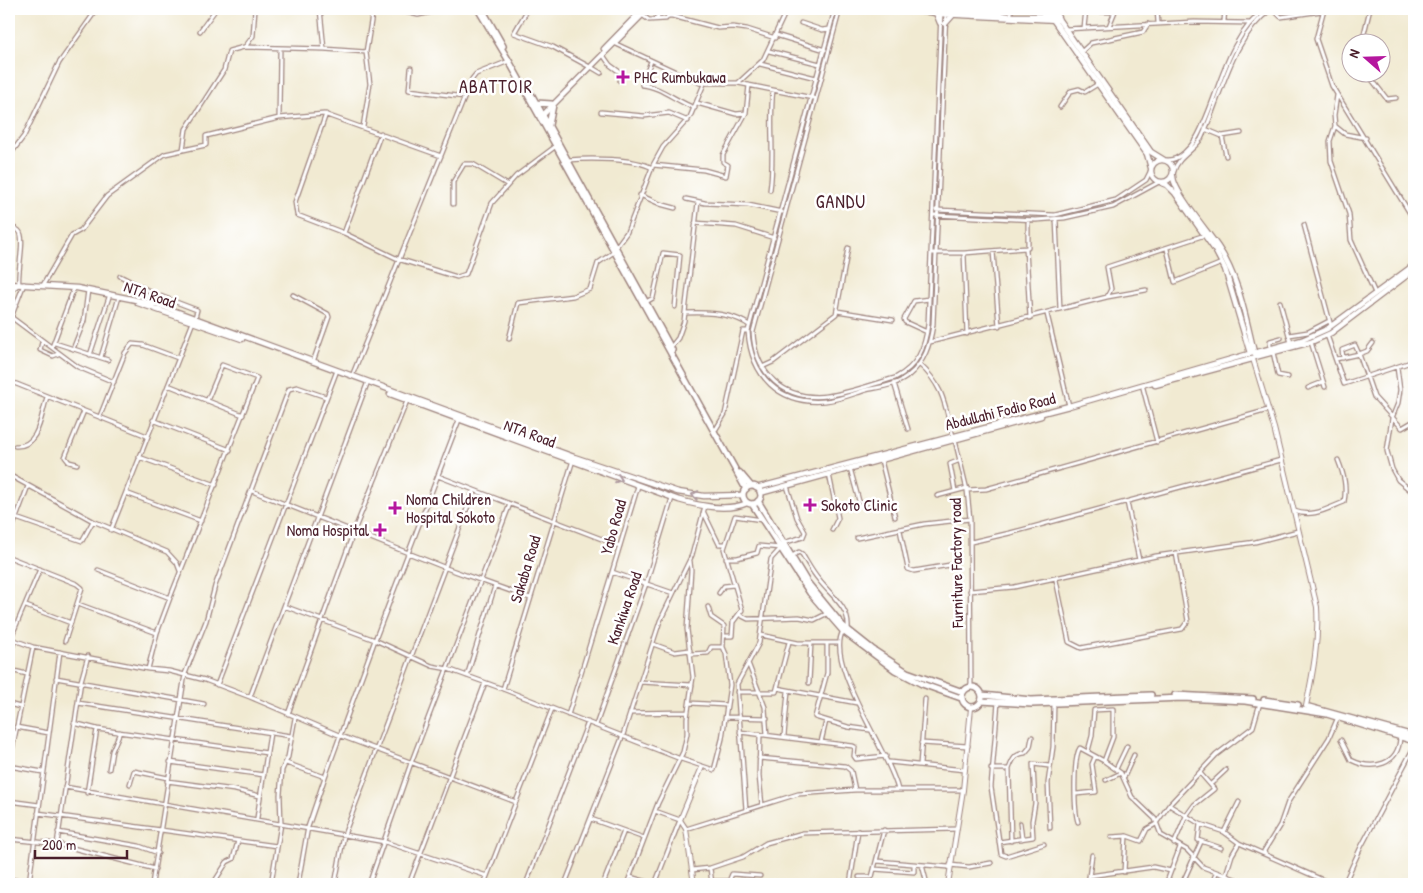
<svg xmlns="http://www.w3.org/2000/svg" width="1423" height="893" viewBox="0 0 1423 893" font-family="'Patrick Hand',sans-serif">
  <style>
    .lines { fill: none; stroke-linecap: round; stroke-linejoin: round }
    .minor-casing { stroke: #9e847e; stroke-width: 5.5 }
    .tertiary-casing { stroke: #9e847e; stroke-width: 6 }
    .secondary-casing { stroke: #9e847e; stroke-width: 7 }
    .primary-casing { stroke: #9e847e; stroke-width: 8 }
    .minor { stroke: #fff; stroke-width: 3 }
    .tertiary { stroke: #fff; stroke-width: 4 }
    .secondary { stroke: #fff; stroke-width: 4.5 }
    .primary { stroke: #fff; stroke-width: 5 }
    .oneway { stroke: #ae9aa0 }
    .poi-dot { fill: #b5179e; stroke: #fff; stroke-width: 2 }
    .labels { text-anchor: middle; stroke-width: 5; stroke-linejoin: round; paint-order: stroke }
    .poi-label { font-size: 16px; fill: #4a1f2b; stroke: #fff; text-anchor: start }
    .street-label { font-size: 16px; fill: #4a1f2b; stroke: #fff }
    .neighbourhood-label { font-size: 18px; letter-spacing: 1px; fill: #4a1f2b; stroke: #fff }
  </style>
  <rect width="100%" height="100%" fill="#fff"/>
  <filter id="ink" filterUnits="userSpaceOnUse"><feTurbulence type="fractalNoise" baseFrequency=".02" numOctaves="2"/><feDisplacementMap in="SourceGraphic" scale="10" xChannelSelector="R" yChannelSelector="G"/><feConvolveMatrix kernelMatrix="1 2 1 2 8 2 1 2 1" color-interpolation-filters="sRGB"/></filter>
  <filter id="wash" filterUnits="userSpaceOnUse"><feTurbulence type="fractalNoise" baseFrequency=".0096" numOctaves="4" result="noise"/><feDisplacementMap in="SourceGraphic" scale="20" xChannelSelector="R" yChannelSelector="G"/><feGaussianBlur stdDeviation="1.12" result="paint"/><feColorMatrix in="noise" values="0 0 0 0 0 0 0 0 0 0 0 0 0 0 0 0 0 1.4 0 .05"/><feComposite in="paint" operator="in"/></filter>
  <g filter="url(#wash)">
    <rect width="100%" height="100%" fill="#f1ead2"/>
  </g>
  <g filter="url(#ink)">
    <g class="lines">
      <defs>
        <path id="minor" d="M320,9L324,49
          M528,9L514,33L553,47L588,66
          M835,9L748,331C751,376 779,405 825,401C839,400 853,394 866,390C880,387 899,385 909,375C925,362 930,344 933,325L946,13
          M840,9L753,332C755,374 784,401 827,396C850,393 873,384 895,378C918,366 925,348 928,324L941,12
          M1011,9V16
          M1157,9L1158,23
          M1273,9L1281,17L1335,9
          M1324,9L1316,39L1332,86L1414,220
          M1085,11L1114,12
          M372,13L401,11L418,15L447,9
          M642,15L649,20L666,19L668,16H672L718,28L733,27L747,29L775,38
          M672,16L678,9
          M655,19L665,9
          M1224,21L1225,9L1252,10L1257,15
          M801,23L822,30L830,29
          M1109,26L1116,9
          M1084,28L1086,9
          M1066,29L1194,22L1249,23
          M200,31L216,9
          M776,35L825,50
          M1362,42L1370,9
          M614,43L700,83H738L813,98
          M245,47L253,36L255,9
          M769,51L820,64
          M1081,52L1091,43L1143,32L1148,24
          M603,55L610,65L621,73L620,81
          M651,61L642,85C660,86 677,102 695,108
          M760,64L816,78
          M591,67L601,73
          M411,68L409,90L465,97
          M1366,72L1387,99L1396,98
          M739,82L763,60L787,9
          M1337,95L1334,115L1335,126L1330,141L1331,161L1349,214L1351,240L1375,293
          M697,103L736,114L746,113
          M1060,107L1071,91L1079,89L1085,92L1098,84
          M601,112L644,116L669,113L688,121
          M326,114L295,202L297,215L344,233L398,259L457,277L466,274L492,203L516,176L556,146
          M279,118L280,49
          M1335,126L1345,134L1366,138
          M363,127L370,84L366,52L373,9
          M1205,129L1222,136L1226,156
          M1222,136L1241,133
          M183,150L186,129L224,70L229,51L244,47L324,49L366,52
          M9,156L24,136L59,63L97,9
          M568,160C588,158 635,158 652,168
          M1167,160C1179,161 1191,147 1197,137C1220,94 1225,40 1265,9
          M653,165L704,170L726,176L728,165L723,162V155L746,113L749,85
          M1174,171C1178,157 1193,151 1201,139C1223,94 1229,41 1271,9
          M770,190C775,157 769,124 773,90
          M640,195L660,204L675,208
          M686,199L705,203L748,205L782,212
          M453,204V182L464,164H473L508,185
          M936,210L1055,215L1116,200L1146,180L1151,170
          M935,215L1036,220L1064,218L1113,207L1159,182
          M1056,219L1060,309
          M695,223L736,226L774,238
          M9,225C12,227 17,229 19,231C26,237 17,271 19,284L9,292
          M1304,225L1331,326
          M344,233L381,133
          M616,247L627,232L653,165L663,147L690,117L704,84
          M1026,248L1030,318
          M1167,249L1175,282L1222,263
          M993,251L999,326
          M931,253H964L1026,248L1028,247V220
          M964,253L967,334
          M120,276L155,294L197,310L195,318
          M43,285L72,235L81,230L107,196L165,154L206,145V136L279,118L324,114L441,156
          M293,295L328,314L329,317L313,362
          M1107,297L1146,290
          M646,302L653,298L663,253L680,255L675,307
          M1280,302L1291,343
          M837,311L893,320
          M685,313C704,312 733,313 749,325
          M1047,314L1069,406
          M11,317L78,367L114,382
          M9,323L24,284
          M927,332L905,322L904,319L914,301L929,299
          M1289,335L1308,332L1329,321
          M1327,335L1344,384L1414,361
          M509,339L518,303L573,296L590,289L598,263L614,252
          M42,342L40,350L53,356L58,354
          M930,342L1107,297L1111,289L1107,267L1205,235
          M1311,342L1325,387
          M55,343L108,360
          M52,347L74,288
          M671,347L678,338L684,321L698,202
          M73,349L84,321L88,290
          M1270,349V341L1281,338
          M1273,352L1278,375L1288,377
          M90,355L110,294
          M101,357L119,297
          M1343,358L1342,350L1355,345L1359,354L1367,351L1373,343
          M1336,359L1359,354L1374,397L1402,428L1414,421
          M919,364C944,386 945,406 953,436
          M762,367L773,362L836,314L848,248
          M1397,367L1400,390L1398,403L1392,418L1387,451L1392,469L1398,480L1414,493
          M352,376L472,79L476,74L509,61
          M9,381L147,436
          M894,383L908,429
          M168,385L243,415
          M1143,388L1157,442
          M1308,388L1323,382
          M9,402L11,403L9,412
          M100,416L125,353L132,344L143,345L178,358
          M153,420L230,450
          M716,429L725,414L743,331H748
          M955,440L967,490L970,519L971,687
          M15,446C39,448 41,415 47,397
          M139,457L216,485
          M881,460L895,517
          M77,464L69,462L65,457L84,411
          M850,468L859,501L865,507H871
          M829,474L838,518L832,530
          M9,475L93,521L167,552L177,563L180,571
          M438,476L474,490
          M638,486L612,572L673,593
          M967,490L986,489L1268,410
          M252,491L446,568L530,598
          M955,491L950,464L960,460
          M126,493L201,521
          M937,496L967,488
          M1127,502L1139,560
          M1294,511C1313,518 1326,509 1344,502C1347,487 1344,475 1338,460
          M704,513L719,544H724
          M16,518L82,541L93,521
          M111,530L193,322
          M900,530L908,569L914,571L956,564
          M9,537L28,486
          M857,538L924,524L970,519
          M971,542L1010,533L1281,460
          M783,543L803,537L805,532L797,518L787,486
          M792,556L799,552L802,554C807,562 812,572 819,580C831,596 850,607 848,629
          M9,557L77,584L82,588L65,641
          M726,558H737L757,553L759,546L781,548
          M98,570L170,598
          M1056,580L1069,642L1081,648L1182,629L1188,621L1176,553
          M970,591L1014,587L1156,556L1255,542L1298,531
          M719,593L724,586L734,585
          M78,604L157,633
          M26,606L71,623
          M284,606L375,640L432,666L448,669L503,689L678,758L714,770L722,739L730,685L726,654L723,647L724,626L711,617L708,607
          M740,615L748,619L799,617L814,620L826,614
          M843,631C824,663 890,753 898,790
          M761,635L798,643H838
          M724,636H732L733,622L742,610L724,549L735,516L762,520
          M9,638L33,647L148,669L169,671L205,680L250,697L341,736L516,802
          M10,640L40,569
          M653,644L675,652L690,650
          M827,644V673L815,717L848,727L870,730
          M691,654L708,653L711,647H723
          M88,656L81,681L57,844L155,869
          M748,663L765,707L767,735
          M148,669L157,633L170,598L257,378L222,365L207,401
          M10,670L27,674
          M9,674V656L14,642
          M467,676L495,586
          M56,678L204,704
          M640,682L692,685
          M809,683L811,643
          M217,685L336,373
          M777,688L857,703
          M503,689L573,460
          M737,692H776L789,642
          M250,697L367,384
          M998,702L991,787L1001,854L1006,856L1044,844
          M78,703L291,736
          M690,703L726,705
          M9,704L20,707
          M630,713L687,712
          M288,714L354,531L407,401
          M568,715L612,572
          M726,717L767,718
          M74,723L97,729L267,753
          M596,725L646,584L672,498
          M16,727L49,733
          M740,732L853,746L855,747L854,756L856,759L886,756
          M760,734L759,776L762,805
          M784,736L788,691
          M1341,740L1351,760C1373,771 1399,765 1400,737
          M821,742L826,721
          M921,743L968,746
          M1088,751L1092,736L1094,710L1113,709V737L1104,761
          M759,758L845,766L851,771L855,790
          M170,762L264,775
          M889,762L965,770
          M286,763L325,777
          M9,765L33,647
          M920,765L925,699
          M9,766L43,772
          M109,769L112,751L120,732
          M991,769H1009
          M1116,769L1127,746
          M1124,777L1134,755
          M1106,780L1121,773
          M167,781L235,790L260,796
          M1212,783L1226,770
          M130,784L134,771L168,778
          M65,787L385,842L487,876
          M87,793L97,729
          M1076,794L1096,792L1092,764L1095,757
          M9,801L39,805
          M1169,805L1200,824L1224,832L1239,843L1332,884
          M746,810L737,684L759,643L771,559L781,548
          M655,811L680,820L655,884
          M38,813L277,846
          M257,818L270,733
          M591,819L644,838
          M1078,822C1074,810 1073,757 1080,748L1104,761L1121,773L1132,797L1155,819L1161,835L1187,850L1203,867L1249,884
          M1157,822L1169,805L1216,755L1253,727L1260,703
          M1020,823L1022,839
          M1200,824L1198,840L1221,848
          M1050,828L1048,783L1053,747L1054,703
          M686,829L798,794L855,790H963
          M58,832L139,846L158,853
          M1224,832L1239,802
          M1111,837L1127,836L1141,841L1147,829L1156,824
          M9,839L57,844
          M1011,841L1009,769C1012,761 1014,754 1025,753L1030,747L1032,737
          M999,842L1033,837L1032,821L1035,803L1033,764L1049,766
          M1174,844L1186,816L1194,805L1214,789L1200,773
          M1265,854L1264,851L1280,825L1288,802L1329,738L1338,717
          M877,861L949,867
          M922,865L927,884
          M950,865L969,867L991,863
          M710,868L712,884
          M874,869L914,872V865
          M692,870L710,868L743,857L766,843L803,833L957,829
          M1124,872L1126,836
          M1089,876L1153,867L1171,871
          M630,877L655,884
          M859,877H872L884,830
          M9,879L34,884
          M712,881H729L732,874L760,876
          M29,883L60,652
          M152,884L185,674L206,621L215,586L289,389L297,387L326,397
          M213,884L227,862L233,859L238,841
          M271,884L281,824L280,795L282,770L288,757L295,718
          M298,884L308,827L325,777L375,640L459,420
          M335,884L344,835L474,490L620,546
          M369,884L411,763L510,504
          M409,884L485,683
          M484,884L552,709
          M526,884L588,722
          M565,884L623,735L660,621L692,555L705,506
          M603,884L624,831
          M627,884L658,803L683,752L687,734V718L693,677L687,629L691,570L690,561
          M850,884L858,831
          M1088,884L1092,855
          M1166,884L1180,847
          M1182,884L1201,842
          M1212,884L1216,873
          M1223,884L1232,855L1239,843
          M1344,884L1361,847L1414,747"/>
        <path id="tertiary" d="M1253,359L1274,428L1317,607C1319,641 1313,673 1306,706
          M694,884L686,829L680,820L702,767
          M948,884L963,790L971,708"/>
        <path id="secondary" d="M911,9L941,14L1057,20
          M937,9L1011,16H1055
          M1050,9L1054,21L1147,154L1151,168
          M1054,9L1059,20L1151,152L1164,160
          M936,13L940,23
          M945,24L953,15
          M604,49L643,9
          M540,118L648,9
          M1151 171a11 11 0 1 1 22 0a11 11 0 1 1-22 0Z
          M1173,176C1173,191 1208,232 1218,247C1239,278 1245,316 1254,352
          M1162,183L1167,185L1175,193L1215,250L1225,269L1250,353
          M9,284L77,288L156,304L574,457L678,492L704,496L743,495
          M138,303L242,339
          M1254,353L1302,340L1327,329L1414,265
          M1255,357L1311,342L1331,333L1414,270
          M1155,385L1252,359
          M390,394L679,500C700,506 727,512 747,503
          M756,488L1069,406L1249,354
          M760,493L1041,416"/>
        <path id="primary" d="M478,9L509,61L746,489
          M482,9L503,46
          M530,92L672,350
          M536,103L552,104
          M549,125L553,105
          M740,473L751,486
          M743 495a9 9 0 1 1 18 0a9 9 0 1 1-18 0Z
          M758,501L807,582L843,626L872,649L907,672L963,692
          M752,504L810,593L843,631L895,670L922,684L961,698
          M962 697a10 10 0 1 1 20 0a10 10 0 1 1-20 0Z
          M982,695L1031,700L1151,695
          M1175,695L1253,699
          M1264,700L1298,705
          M981,701L1032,704L1183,698L1245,701L1327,714L1414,741
          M1309,707L1414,736"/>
      </defs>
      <!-- minor casing -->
      <use href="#minor" class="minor-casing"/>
      <!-- tertiary casing -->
      <use href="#tertiary" class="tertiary-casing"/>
      <!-- secondary casing -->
      <use href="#secondary" class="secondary-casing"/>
      <!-- primary casing -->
      <use href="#primary" class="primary-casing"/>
      <!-- minor -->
      <use href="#minor" class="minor"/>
      <!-- tertiary -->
      <use href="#tertiary" class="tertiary"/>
      <!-- secondary -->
      <use href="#secondary" class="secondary"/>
      <!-- primary -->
      <use href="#primary" class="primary"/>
    </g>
    <!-- one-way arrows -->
    <defs><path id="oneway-chevron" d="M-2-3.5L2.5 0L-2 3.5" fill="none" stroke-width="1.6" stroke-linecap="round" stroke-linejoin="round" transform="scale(1.25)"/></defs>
    <g class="oneway">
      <use href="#oneway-chevron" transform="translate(619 479) rotate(20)"/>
      <use href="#oneway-chevron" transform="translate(695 495) rotate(-170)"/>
    </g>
  </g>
  <!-- markers -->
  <g class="poi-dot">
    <path d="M620.5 69.5h5v5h5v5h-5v5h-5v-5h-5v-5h5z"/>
    <path d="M807.5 497.5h5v5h5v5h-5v5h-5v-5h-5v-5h5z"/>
    <path d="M392.5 500.5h5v5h5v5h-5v5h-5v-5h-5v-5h5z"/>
    <path d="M377.5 522.5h5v5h5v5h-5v5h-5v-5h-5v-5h5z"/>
  </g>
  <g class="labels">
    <!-- poi labels -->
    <g class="poi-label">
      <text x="634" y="83">PHC Rumbukawa</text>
      <text x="406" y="505">Noma Children<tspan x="406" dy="18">Hospital Sokoto</tspan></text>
      <text x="821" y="511">Sokoto Clinic</text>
      <text x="369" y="536" text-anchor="end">Noma Hospital</text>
    </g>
    <!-- street labels -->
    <g class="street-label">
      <text transform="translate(150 294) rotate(19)" y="6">NTA Road</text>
      <text transform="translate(1000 411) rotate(-14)" y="6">Abdullahi Fodio Road</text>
      <text transform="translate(530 433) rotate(20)" y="6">NTA Road</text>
      <text transform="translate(613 527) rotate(-74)" y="6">Yabo Road</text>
      <text transform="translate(956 563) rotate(-91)" y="6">Furniture Factory road</text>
      <text transform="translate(525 569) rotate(-73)" y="6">Sakaba Road</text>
      <text transform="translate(624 608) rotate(-71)" y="6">Kankiwa Road</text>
    </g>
    <!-- neighbourhood labels -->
    <g class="neighbourhood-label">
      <text x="496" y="93">ABATTOIR</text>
      <text x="841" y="208">GANDU</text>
    </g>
  </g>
  <!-- margin -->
  <rect width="1423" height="893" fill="none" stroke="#fff" stroke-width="30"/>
  <!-- north arrow -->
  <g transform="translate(1366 58) rotate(290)"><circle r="24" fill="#ffffff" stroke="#b7a5aa"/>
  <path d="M0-4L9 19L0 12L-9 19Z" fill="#b5179e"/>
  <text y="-8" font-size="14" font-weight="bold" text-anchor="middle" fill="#4a1f2b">N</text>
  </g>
  <!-- scale -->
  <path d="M35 850v8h92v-8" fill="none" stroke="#4a1f2b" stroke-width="2.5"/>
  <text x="42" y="850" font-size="15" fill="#4a1f2b" stroke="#ffffff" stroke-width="4" paint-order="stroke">200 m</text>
</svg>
